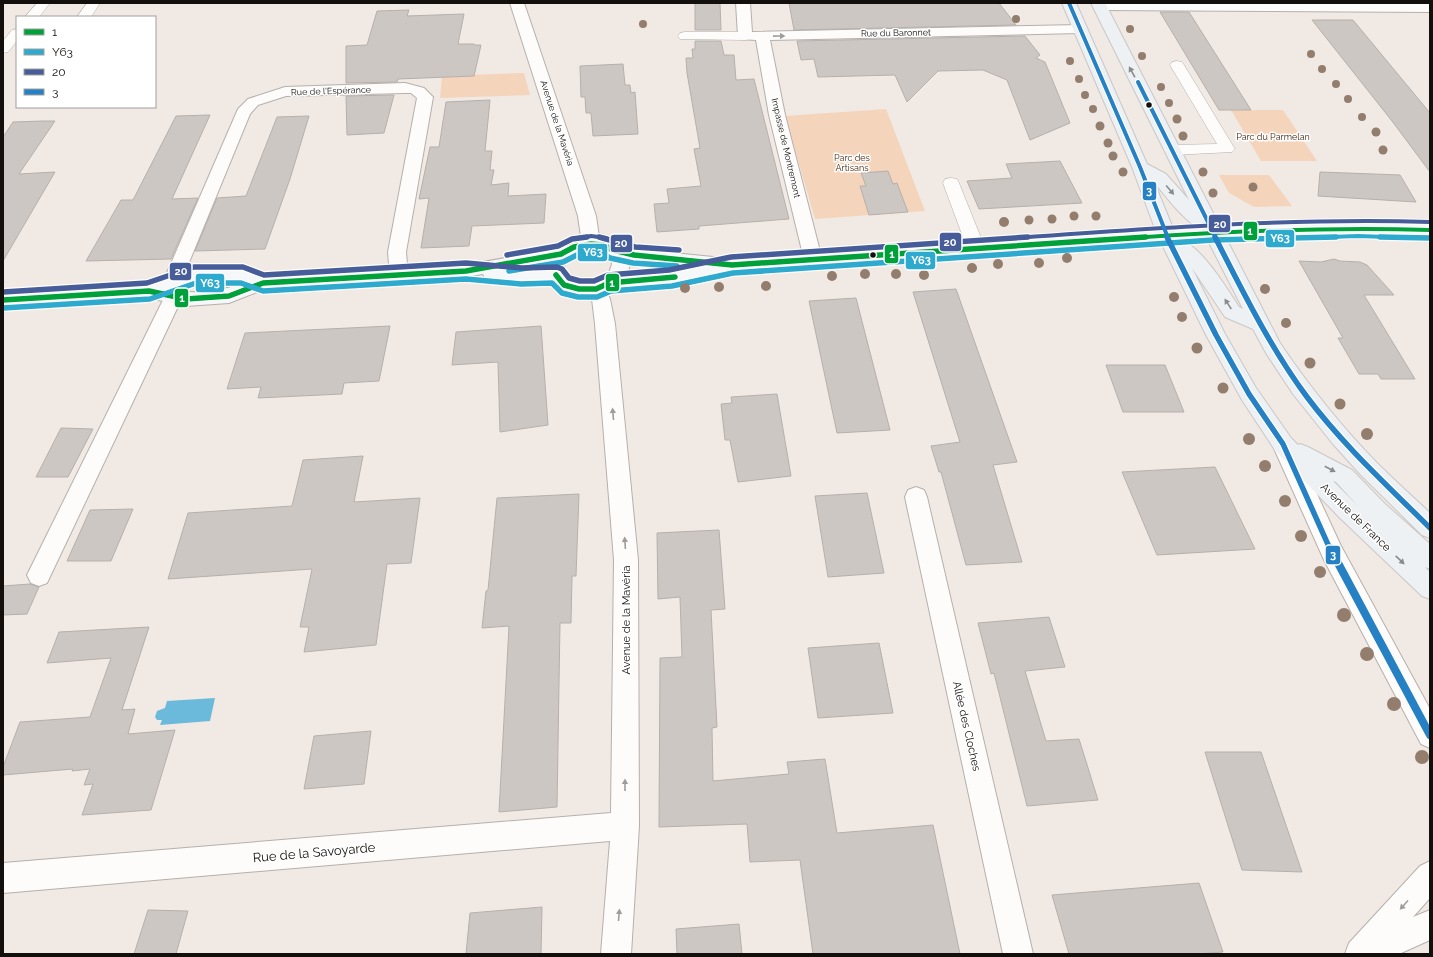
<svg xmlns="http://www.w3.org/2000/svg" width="1433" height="957" viewBox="0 0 1433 957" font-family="Raleway,sans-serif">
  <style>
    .green { fill: #f5d4bc }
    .water { fill: #6bbadb }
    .building { fill: #ccc7c3; stroke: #b6b0ac }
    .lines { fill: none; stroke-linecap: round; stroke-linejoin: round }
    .lane-casing { stroke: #b6b0ac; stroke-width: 1 }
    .street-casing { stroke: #b6b0ac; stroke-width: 2 }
    .secondary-casing { stroke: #b6b0ac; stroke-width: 2 }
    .primary-casing { stroke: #cac7c5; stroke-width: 2 }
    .lane { fill: #fdfcfb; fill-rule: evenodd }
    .street { fill: #fdfcfb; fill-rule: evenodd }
    .secondary { fill: #f5f7f8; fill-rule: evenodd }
    .primary { fill: #edf1f3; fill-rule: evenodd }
    .bus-1-far1-casing { stroke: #fff; stroke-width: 6 }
    .bus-1-casing { stroke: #fff; stroke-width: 8 }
    .bus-2-far1-casing { stroke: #fff; stroke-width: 6 }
    .bus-2-casing { stroke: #fff; stroke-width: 8 }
    .bus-3-far1-casing { stroke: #fff; stroke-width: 6 }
    .bus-3-casing { stroke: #fff; stroke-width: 8 }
    .bus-4-far2-casing { stroke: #fff; stroke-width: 6 }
    .bus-4-far1-casing { stroke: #fff; stroke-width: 8 }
    .bus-4-casing { stroke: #fff; stroke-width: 10 }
    .bus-1-far1 { stroke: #00a13a; stroke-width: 4 }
    .bus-1 { stroke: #00a13a; stroke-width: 5.5 }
    .bus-2-far1 { stroke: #2eaace; stroke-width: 4 }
    .bus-2 { stroke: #2eaace; stroke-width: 5.5 }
    .bus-3-far1 { stroke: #475d99; stroke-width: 4 }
    .bus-3 { stroke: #475d99; stroke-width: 5.5 }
    .bus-4-far2 { stroke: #2581c4; stroke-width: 4 }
    .bus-4-far1 { stroke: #2581c4; stroke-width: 5.5 }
    .bus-4 { stroke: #2581c4; stroke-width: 8 }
    .tree { fill: #937e6e }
    .oneway { fill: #9f9d9b }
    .oneway2 { fill: #8b8b8b }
    .bus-dot { fill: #130f0c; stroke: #fff; stroke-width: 1.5 }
    .labels { text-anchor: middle; stroke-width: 3; stroke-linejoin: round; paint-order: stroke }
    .far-street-label { font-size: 9px; fill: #130f0c; stroke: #fff }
    .far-park-label { font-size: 9px; fill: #47270e; stroke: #fff }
    .street-label { font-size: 11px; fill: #130f0c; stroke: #fff }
    .near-street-label { font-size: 13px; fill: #130f0c; stroke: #fff }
    .line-badge { stroke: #fff; stroke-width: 1.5 }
    .badge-label { font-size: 11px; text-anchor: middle; font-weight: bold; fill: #fff }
  </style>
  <rect width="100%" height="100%" fill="#f0e9e4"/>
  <!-- green -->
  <path class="green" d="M524,73L530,95L440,98L442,76Z
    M886,109L925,211L815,219L785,116Z
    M1231,110H1283L1317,161H1261Z
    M1219,175H1269L1292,206L1254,207L1229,193Z"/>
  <!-- water -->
  <path class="water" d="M215,698L210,721L160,725L162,720H157L155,717L157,711L165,708L167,701Z"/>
  <!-- building -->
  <path class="building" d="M695,3H720L721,30H695Z
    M789,3H999L1016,25L794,30Z
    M409,10L407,16L464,14L458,44H474L475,45H481L474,76L398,79L397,82L346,83V46L367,45L377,11Z
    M1160,12H1189L1251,110H1219Z
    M1312,20H1353L1430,113V172L1392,121Z
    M1025,36L1040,55L1036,58L1045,62L1070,123L1030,140L1007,80L983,70L938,71L907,102L895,75L818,77L814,59L801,60L797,41Z
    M695,41H721L724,55H734L736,80L754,79L789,219L699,226V229L657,232L654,204L669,203L667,189L701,186L694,149L700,148L687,73L686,58H693L692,49H695Z
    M623,64L625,85H630L631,93L635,92L638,134L593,136L591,113H586L585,97H581L580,66Z
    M394,95L384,133L347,135L346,96Z
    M490,100L485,151H492L490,170H494L491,185L509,183L508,196L546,194L544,223L472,226L469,246L421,248L429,198L419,199L430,147H439L446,102Z
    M210,115L172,199L198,198L171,259L86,261L121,200H133L176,116Z
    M309,116L290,179L265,249L195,251L217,198L246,196L277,117Z
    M43,121H55L19,174L55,172L3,261V137L13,122Z
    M1060,161L1082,203L979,209L967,181L1012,178L1006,164Z
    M888,171L893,184L897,183L908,212L869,215L860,186H866L861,173Z
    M1320,172L1400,175L1416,202L1318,196Z
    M1334,259L1340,261L1360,262L1367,265L1394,295H1364L1415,379H1381L1378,374H1359L1338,338H1343L1299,261L1321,262Z
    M956,289L1017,462L993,465L1022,562L966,565L941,472H939L931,446L960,442L913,292Z
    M856,298L890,430L837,433L809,301Z
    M390,326L379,381L344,383L342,394L258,398L261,387L227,389L245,333Z
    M541,326L548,425L500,432L498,362L452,365L456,332Z
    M1106,365H1165L1184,412H1123Z
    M777,394L791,476L738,482L730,440H725L721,404L732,403L731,397Z
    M61,428L93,429L68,477H36Z
    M363,456L354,502L420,498L411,563L387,564L376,645L304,652L309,627H300L312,569L168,579L188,513L292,506L303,460Z
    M1215,467L1255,549L1157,555L1122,472Z
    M867,493L884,573L828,577L815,496Z
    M579,494L576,576H572L571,623H560L557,807L499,812L509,626L482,628L486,591L488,590L497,498Z
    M133,509L111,561H67L90,510Z
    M719,530L725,609L711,610L717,727L712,728L713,781L789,774L787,762L825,759L837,833L933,825L960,954H813L800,860L750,862L747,824L659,827L660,658L682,657L680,597L658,599L657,533Z
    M30,584L39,587L27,614L3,615V586Z
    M1049,617L1065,667L1025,671L1046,741L1079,739L1098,800L1027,806L994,673L991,674L978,623Z
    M149,627L122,710L135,709L128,734L175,730L151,810L82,815L93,784L84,785L90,769L72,771L73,769L3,775V767L20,722L90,717L111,658L47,663L59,632Z
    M879,643L893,713L818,718L808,648Z
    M371,731L364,784L304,789L314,736Z
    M1205,752H1261L1302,872L1242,870Z
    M1199,883L1223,952L1197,954H1069L1052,895Z
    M542,907L541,954H466L470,913Z
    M148,910L188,911L176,954H134Z
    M739,924L742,954H677L676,929Z"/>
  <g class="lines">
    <defs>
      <path id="lane" d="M37,3H50L39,17H25Z
        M87,3H100L91,17H77Z
        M17,29V41L8,52L3,53V41L12,30Z
        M685,32H745L750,33L752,36L750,39L745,40L680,39L678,36L680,33Z
        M1177,61L1182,62L1184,65L1235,149L1232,152L1172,155L1167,153L1164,150L1167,147L1172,145L1217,144L1170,65L1172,62Z
        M951,178L957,179L959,183L985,248L982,252L976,254L970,252L967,248L943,183L945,179Z"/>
      <path id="street" d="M510,3H524L596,216L600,244L597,248L591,250L585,248L582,244L578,216Z
        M736,3H750L752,32L1080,25L1085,26L1087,29L1085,32L1080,33L770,40L785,115L822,259L819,263L813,265L807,263L804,259L769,115L756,40L740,39L738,36Z
        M1096,3L1430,4V12L1100,10L1095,9L1093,6Z
        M405,83L424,88L433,97L406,252L408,276L406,281L399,282L392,281L390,276L388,252L417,98L411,93H405L286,96L258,105L250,114L181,282L183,296L47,583L39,586L31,583L27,575L31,567L165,296L163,282L238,109L248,99L285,87Z
        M596,282L603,284L610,299L615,324L638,560L639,826L631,954H601L610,841L3,893V863L611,813L614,560L595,324L592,299L587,289L589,284Z
        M1283,435L1291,438L1341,546L1430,709V748L1421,744L1324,560L1272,444L1275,438Z
        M916,487L924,490L927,497L1033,954H1003L905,497L908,490Z
        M1430,861V898L1413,917L1430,910V940L1399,954H1345L1349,943L1420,866Z"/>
      <path id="secondary" d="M1358,222L1430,224V236L1358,234L1213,238L732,271L670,284L611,289L597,295L581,296L561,290L551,282C529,282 506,284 485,278L483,274L466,277L265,289L229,303L186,306L149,298L3,307V293L148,284L195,269H242L264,276L466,265L561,248L591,238L634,249L713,257L719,259L721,261L732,259L1213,226ZM591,250L601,252L611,258L612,264L609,273C586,296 543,271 576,255C580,252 586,252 591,250ZM630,260L634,261L691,267L670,272L627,275L630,264ZM548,262L546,269H511ZM196,281H240L244,283C222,291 197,295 173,290Z"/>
      <path id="primary" d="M1062,3H1076L1147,164L1166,174L1189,200L1091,3H1105L1280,343C1309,386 1341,426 1377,463C1394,480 1412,496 1430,513V538L1422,535L1361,475L1333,444L1293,394L1266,353L1253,329L1225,317L1192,268L1225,334L1256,388L1291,438L1298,445L1300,444L1308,447L1352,470L1385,504L1430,544V569L1425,567L1430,572V599L1422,596L1340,518L1275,450L1242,400L1206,335L1157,234L1132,167ZM1154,182C1165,195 1186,224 1202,229L1243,309L1239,307C1226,287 1200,244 1177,238ZM1333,481L1336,482L1358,506Z"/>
    </defs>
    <!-- lane casing -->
    <use href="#lane" class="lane-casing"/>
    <!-- street casing -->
    <use href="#street" class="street-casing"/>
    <!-- secondary casing -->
    <use href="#secondary" class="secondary-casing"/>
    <!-- primary casing -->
    <use href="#primary" class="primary-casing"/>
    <!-- lane -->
    <use href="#lane" class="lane"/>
    <!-- street -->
    <use href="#street" class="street"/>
    <!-- secondary -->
    <use href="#secondary" class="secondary"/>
    <!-- primary -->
    <use href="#primary" class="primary"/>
    <defs>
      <path id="bus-1-far1" d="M1131,238C1231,231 1330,227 1430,230"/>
      <path id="bus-1" d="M556,275L564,285L579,289H596L609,283L675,277
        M3,300L149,291L186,299L229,296L263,283L466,271L561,254L574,247L591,244L603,245L613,250L634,255L732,265L1146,237"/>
      <path id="bus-2-far1" d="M1300,238L1358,236L1416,238"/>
      <path id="bus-2" d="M1380,237L1430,238
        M509,271L563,262L577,255L591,252L601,253L610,258L633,263L677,266
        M3,308L150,299L196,283H241L263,291L466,279L521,284L552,283L562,293L578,297H597L611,291L672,286L733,273L1213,240L1336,237"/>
      <path id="bus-3-far1" d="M581,238L591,236L606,238
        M1014,238C1153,228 1290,218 1430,222"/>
      <path id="bus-3" d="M599,237L635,247L679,250
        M507,255L558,246L572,239L587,237
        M3,292L147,283L194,267H243L264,275L466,263L522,268L557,267L562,269L569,278L580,281H594L608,275L669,270L731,257L1028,237"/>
      <path id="bus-4-far2" d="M1069,3L1140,167L1168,238
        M1138,82L1216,238"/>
      <path id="bus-4-far1" d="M1167,237L1216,335L1249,394L1283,444L1330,549
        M1215,237C1243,292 1270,347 1307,397C1343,445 1388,486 1430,528"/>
      <path id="bus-4" d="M1330,548L1430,735"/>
    </defs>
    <!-- bus-1-far1 casing -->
    <use href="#bus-1-far1" class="bus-1-far1-casing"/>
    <!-- bus-1 casing -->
    <use href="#bus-1" class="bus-1-casing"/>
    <!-- bus-2-far1 casing -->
    <use href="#bus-2-far1" class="bus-2-far1-casing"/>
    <!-- bus-2 casing -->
    <use href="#bus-2" class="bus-2-casing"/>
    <!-- bus-3-far1 casing -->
    <use href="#bus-3-far1" class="bus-3-far1-casing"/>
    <!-- bus-3 casing -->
    <use href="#bus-3" class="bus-3-casing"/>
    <!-- bus-4-far2 casing -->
    <use href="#bus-4-far2" class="bus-4-far2-casing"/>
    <!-- bus-4-far1 casing -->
    <use href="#bus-4-far1" class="bus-4-far1-casing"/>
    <!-- bus-4 casing -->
    <use href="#bus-4" class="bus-4-casing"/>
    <!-- bus-1-far1 -->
    <use href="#bus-1-far1" class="bus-1-far1"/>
    <!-- bus-1 -->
    <use href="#bus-1" class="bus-1"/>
    <!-- bus-2-far1 -->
    <use href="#bus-2-far1" class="bus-2-far1"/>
    <!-- bus-2 -->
    <use href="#bus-2" class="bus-2"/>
    <!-- bus-3-far1 -->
    <use href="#bus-3-far1" class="bus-3-far1"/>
    <!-- bus-3 -->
    <use href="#bus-3" class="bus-3"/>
    <!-- bus-4-far2 -->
    <use href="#bus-4-far2" class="bus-4-far2"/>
    <!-- bus-4-far1 -->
    <use href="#bus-4-far1" class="bus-4-far1"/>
    <!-- bus-4 -->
    <use href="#bus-4" class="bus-4"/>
  </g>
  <!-- trees -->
  <g class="tree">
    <circle cx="1016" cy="19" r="4"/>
    <circle cx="643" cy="24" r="4"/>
    <circle cx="1130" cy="29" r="4"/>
    <circle cx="1311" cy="54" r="4"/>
    <circle cx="1142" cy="56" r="4"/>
    <circle cx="1070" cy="61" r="4"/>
    <circle cx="1322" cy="69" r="4"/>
    <circle cx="1079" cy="79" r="4"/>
    <circle cx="1336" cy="84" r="4"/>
    <circle cx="1161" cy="87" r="4"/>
    <circle cx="1085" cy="95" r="4"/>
    <circle cx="1348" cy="99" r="4"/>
    <circle cx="1169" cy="103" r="4"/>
    <circle cx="1093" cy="109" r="4"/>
    <circle cx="1362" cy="117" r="4"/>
    <circle cx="1177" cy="119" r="4.5"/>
    <circle cx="1100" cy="126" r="4.5"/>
    <circle cx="1376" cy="132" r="4.5"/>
    <circle cx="1183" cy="136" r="4.5"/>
    <circle cx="1108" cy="143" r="4.5"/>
    <circle cx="1383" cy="150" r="4.5"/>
    <circle cx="1113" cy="156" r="4.5"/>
    <circle cx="1123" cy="172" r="4.5"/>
    <circle cx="1203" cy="172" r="4.5"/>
    <circle cx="1253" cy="187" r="4.5"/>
    <circle cx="1213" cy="193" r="4.5"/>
    <circle cx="1074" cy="216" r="4.5"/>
    <circle cx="1096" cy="216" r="4.5"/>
    <circle cx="1052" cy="219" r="4.5"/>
    <circle cx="1029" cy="220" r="4.5"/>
    <circle cx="1004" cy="222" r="5"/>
    <circle cx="1067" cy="258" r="5"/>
    <circle cx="1039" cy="263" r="5"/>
    <circle cx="998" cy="264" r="5"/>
    <circle cx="972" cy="268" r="5"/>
    <circle cx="865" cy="274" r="5"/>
    <circle cx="896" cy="274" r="5"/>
    <circle cx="924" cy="275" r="5"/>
    <circle cx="832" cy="276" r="5"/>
    <circle cx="766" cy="286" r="5"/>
    <circle cx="719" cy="287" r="5"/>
    <circle cx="685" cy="288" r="5"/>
    <circle cx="1265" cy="289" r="5"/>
    <circle cx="1174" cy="297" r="5"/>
    <circle cx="1182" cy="317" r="5"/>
    <circle cx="1286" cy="323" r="5"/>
    <circle cx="1197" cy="348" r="5.5"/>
    <circle cx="1310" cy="363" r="5.5"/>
    <circle cx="1223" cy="388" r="5.5"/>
    <circle cx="1340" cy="404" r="5.5"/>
    <circle cx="1367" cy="434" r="6"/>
    <circle cx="1249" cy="439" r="6"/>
    <circle cx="1265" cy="466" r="6"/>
    <circle cx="1285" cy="501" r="6"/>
    <circle cx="1301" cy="536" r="6"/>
    <circle cx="1320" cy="572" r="6"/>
    <circle cx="1344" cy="615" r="7"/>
    <circle cx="1367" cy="654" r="7"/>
    <circle cx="1394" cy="704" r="7"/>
    <circle cx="1422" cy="757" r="7"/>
  </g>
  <!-- one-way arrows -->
  <defs><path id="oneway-solid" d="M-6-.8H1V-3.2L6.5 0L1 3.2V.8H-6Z"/></defs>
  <g class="oneway">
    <use href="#oneway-solid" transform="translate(779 36) rotate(-1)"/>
    <use href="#oneway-solid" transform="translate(613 414) rotate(-95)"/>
    <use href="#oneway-solid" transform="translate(625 543) rotate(-94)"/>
    <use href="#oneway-solid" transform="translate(625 785) rotate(-90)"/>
    <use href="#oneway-solid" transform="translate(1404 905) rotate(132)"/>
    <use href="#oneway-solid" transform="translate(619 915) rotate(-85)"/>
  </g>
  <g class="oneway2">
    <use href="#oneway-solid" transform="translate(1132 72) rotate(-119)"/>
    <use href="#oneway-solid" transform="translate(1170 190) rotate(50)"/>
    <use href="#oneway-solid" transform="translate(1228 304) rotate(-123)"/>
    <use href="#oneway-solid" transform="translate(1330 469) rotate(28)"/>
    <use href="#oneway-solid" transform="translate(1400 560) rotate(43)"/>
  </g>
  <!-- markers -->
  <g class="bus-dot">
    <circle cx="1149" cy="105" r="3.5"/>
    <circle cx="873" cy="255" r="3.5"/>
  </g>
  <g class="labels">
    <!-- far-street labels -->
    <g class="far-street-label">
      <text transform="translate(896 33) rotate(-1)" y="3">Rue du Baronnet</text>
      <text transform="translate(331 91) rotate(-2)" y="3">Rue de l'Espérance</text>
      <text transform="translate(557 123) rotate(72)" y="3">Avenue de la Mavéria</text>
      <text transform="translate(786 148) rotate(77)" y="3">Impasse de Montremont</text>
    </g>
    <!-- far-park labels -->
    <g class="far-park-label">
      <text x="1273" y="140">Parc du Parmelan</text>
      <text x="852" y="161">Parc des<tspan x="852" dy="10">Artisans</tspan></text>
    </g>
    <!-- street labels -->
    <g class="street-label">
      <text transform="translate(1356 517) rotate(44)" y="4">Avenue de France</text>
      <text transform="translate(626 620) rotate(-90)" y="4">Avenue de la Mavéria</text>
      <text transform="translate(967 726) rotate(77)" y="4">Allée des Cloches</text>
    </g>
    <!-- near-street labels -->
    <g class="near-street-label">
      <text transform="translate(314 852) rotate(-5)" y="5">Rue de la Savoyarde</text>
    </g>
  </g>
  <g class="line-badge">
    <rect x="1142" y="181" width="15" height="20" rx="4" fill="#2581c4"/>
    <rect x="1208" y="214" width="23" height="19" rx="4" fill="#475d99"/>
    <rect x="1243" y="221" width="15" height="20" rx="4" fill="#00a13a"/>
    <rect x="1265" y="229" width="30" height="19" rx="4" fill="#2eaace"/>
    <rect x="939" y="232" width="23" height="20" rx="4" fill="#475d99"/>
    <rect x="610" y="234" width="23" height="19" rx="4" fill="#475d99"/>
    <rect x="577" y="243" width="31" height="19" rx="4" fill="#2eaace"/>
    <rect x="884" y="244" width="15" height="20" rx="4" fill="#00a13a"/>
    <rect x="905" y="251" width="31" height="19" rx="4" fill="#2eaace"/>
    <rect x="169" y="262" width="23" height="19" rx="4" fill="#475d99"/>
    <rect x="605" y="273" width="15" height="19" rx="4" fill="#00a13a"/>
    <rect x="195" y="273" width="30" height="20" rx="4" fill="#2eaace"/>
    <rect x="174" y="288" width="15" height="20" rx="4" fill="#00a13a"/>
    <rect x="1325" y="545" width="16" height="20" rx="4" fill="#2581c4"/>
  </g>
  <g class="badge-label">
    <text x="1149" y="195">3</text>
    <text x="1220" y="228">20</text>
    <text x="1250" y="235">1</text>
    <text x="1280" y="242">Y63</text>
    <text x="950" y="246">20</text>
    <text x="621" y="247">20</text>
    <text x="593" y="256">Y63</text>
    <text x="892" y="258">1</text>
    <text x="921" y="264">Y63</text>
    <text x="181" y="275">20</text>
    <text x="612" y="287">1</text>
    <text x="210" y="287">Y63</text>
    <text x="182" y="302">1</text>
    <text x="1333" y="559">3</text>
  </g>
  <!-- border -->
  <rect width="1433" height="957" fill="none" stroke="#130f0c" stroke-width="8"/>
  <!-- legend -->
  <rect x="16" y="16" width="140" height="92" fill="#ffffff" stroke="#a19f9e"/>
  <rect x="24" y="29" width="20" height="6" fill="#00a13a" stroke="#a19f9e"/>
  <text x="52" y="36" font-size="12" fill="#130f0c">1</text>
  <rect x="24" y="49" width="20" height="6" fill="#2eaace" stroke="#a19f9e"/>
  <text x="52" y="56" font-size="12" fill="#130f0c">Y63</text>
  <rect x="24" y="69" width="20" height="6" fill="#475d99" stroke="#a19f9e"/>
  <text x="52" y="76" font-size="12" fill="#130f0c">20</text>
  <rect x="24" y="89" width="20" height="6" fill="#2581c4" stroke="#a19f9e"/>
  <text x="52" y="96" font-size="12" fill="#130f0c">3</text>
</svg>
